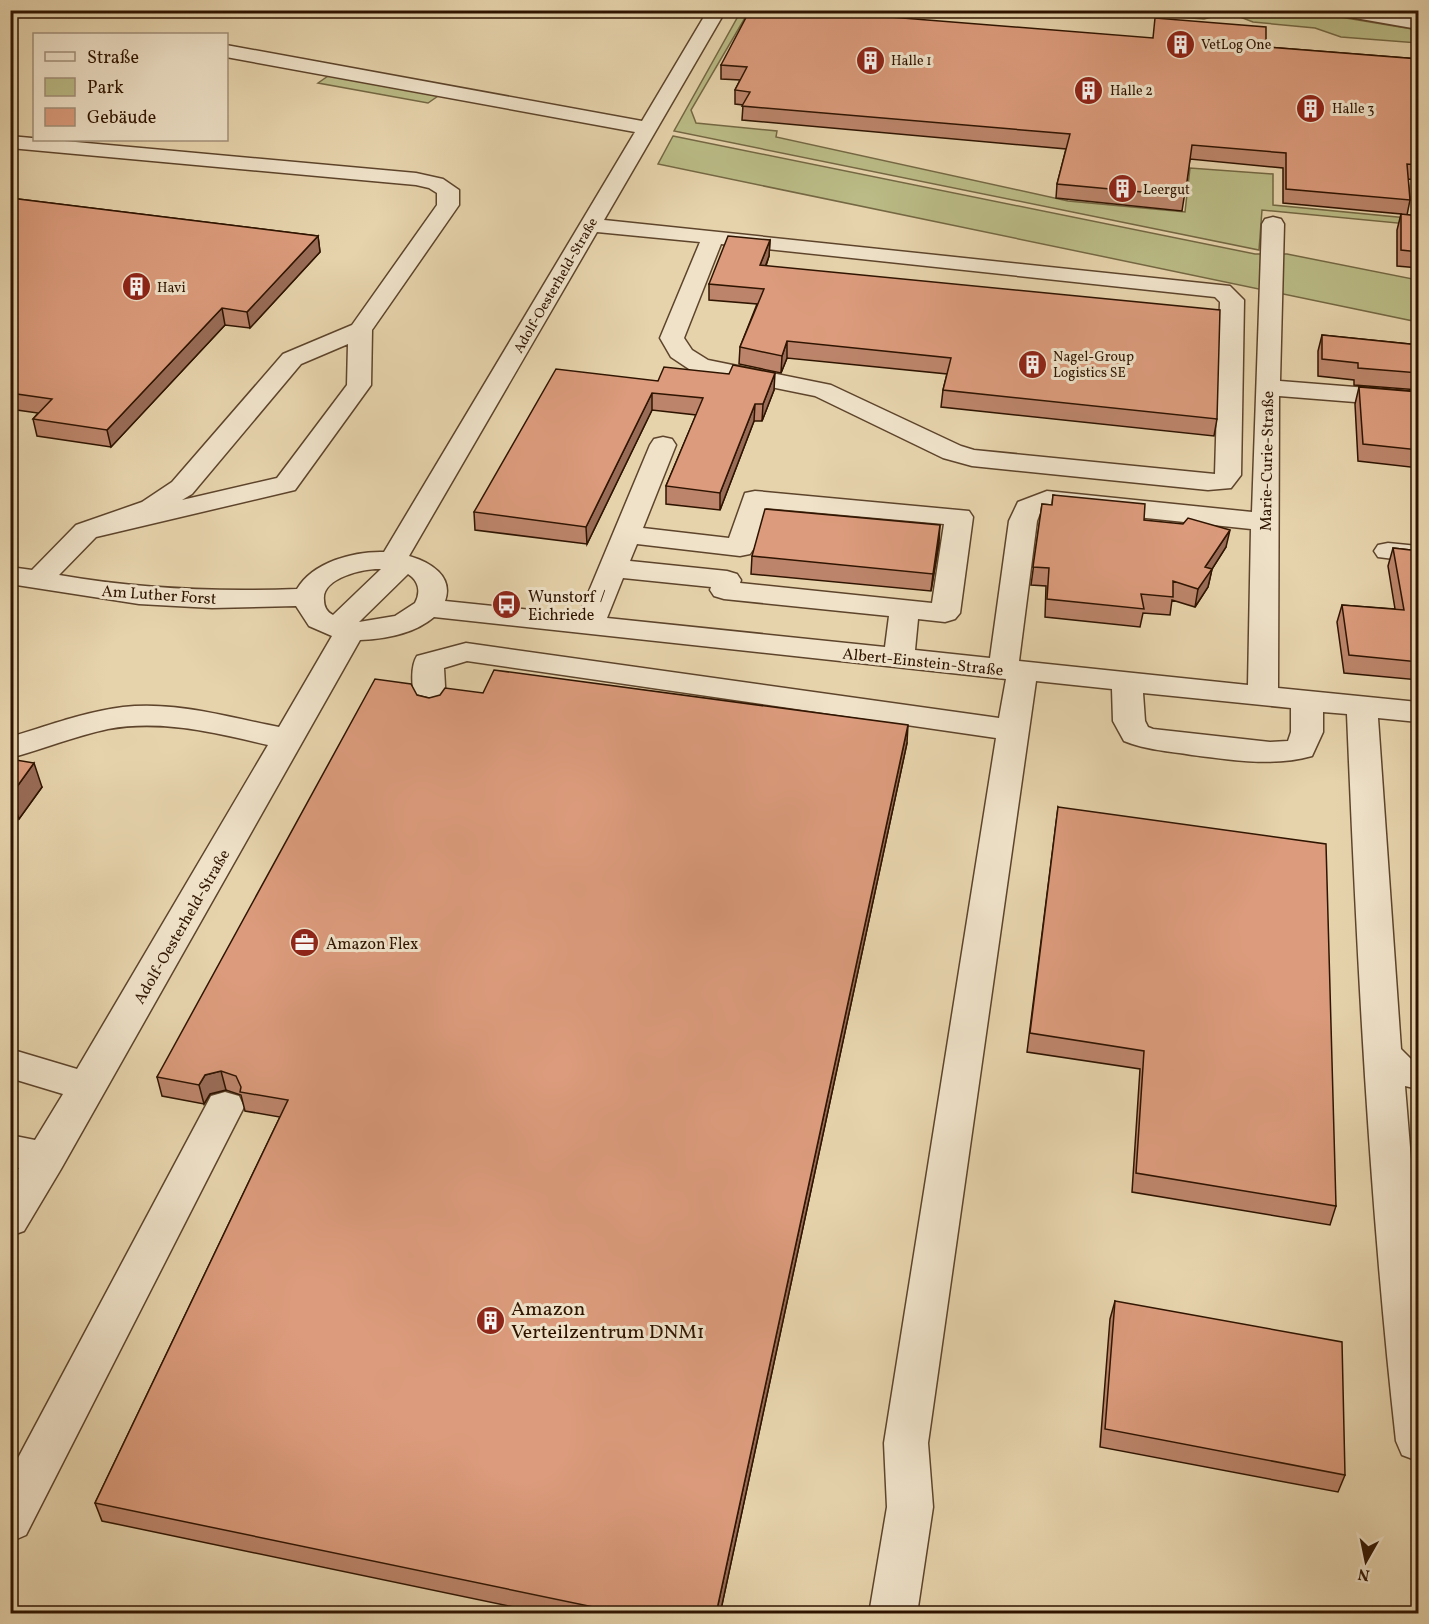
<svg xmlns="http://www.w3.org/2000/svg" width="1429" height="1624" viewBox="0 0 1429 1624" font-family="Vollkorn,serif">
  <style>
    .green { fill: #babb86; stroke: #746843; stroke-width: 1.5 }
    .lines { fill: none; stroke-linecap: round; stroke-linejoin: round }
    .minor-casing { stroke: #5d442b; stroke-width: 3 }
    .minor { fill: #efe2c9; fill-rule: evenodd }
    .wall { fill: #bc856b; stroke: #2f1400; stroke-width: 1.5 }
    .shaded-wall { fill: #996c57; stroke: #2f1400; stroke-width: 1.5 }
    .building { fill: #db9b7c; stroke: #2f1400; stroke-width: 1.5 }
    .labels { text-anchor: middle; stroke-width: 6; stroke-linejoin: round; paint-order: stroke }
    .far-poi-label { font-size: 14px; fill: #2f1400; stroke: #efe2c9; text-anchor: start }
    .far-street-label { font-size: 14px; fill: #2f1400; stroke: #efe2c9 }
    .street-label { font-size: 16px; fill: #2f1400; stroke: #efe2c9 }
    .poi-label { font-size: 16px; fill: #2f1400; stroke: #efe2c9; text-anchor: start }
    .near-poi-label { font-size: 20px; fill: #2f1400; stroke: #efe2c9; text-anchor: start }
  </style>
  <rect width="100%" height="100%" fill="#e6d3ac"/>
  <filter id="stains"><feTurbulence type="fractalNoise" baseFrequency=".00333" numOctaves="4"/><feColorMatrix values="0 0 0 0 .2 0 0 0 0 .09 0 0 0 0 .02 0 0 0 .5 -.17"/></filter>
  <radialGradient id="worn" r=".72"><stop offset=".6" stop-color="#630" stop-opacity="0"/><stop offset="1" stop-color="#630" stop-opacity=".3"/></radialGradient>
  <!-- green -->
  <path class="green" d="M741,11H749L691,110L696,123L777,131L776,137L1068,201L1185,212L1190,168L1273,174V205L1418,219V225L1262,210L1259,250L674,131Z
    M997,11L1216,10V16L1204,19L1111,12L1078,17Z
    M1236,11H1304L1418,30V43L1341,37L1315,28L1253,22L1235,15Z
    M331,74L441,94L428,103L318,83Z
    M673,136L1255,254H1287L1418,280V322L658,164Z"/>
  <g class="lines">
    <defs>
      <path id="minor" d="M708,10H726L604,220L1230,286L1244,300L1241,475L1231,488L1208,490L972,466L943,458L815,396L692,371L671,357L660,338L700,242L597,232L409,556C430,562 454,576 445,601L579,615L650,445L654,439L663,437L672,439L676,445L643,528L729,538L745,493L755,491L969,511L973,517L960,613L955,619L945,622L918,619L915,650L990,658L1009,521L1018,502L1047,491L1252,512L1262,224L1265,219L1273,217L1281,219L1284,224L1280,381L1418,392V407L1279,396L1278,688L1418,702V722L1378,718L1401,1049L1411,1059L1418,1061V1089L1405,1086L1418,1246V1461L1402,1455L1396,1441C1369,1200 1357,957 1347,714L1323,712V732L1312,756C1273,767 1232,760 1192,755C1169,751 1146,750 1124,741L1113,721L1112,689L1036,681L928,1443L933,1507L917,1614H869L887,1507L884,1443L996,738L467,661L444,668L446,704L442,711L431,714L420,711C412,699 409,668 417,656L466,643L999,718L1006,679L434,617C414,634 384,639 360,640L61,1169L24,1231L10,1236V1182L19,1168L10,1167V1135L35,1140L63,1094L10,1078V1049L77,1069L268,745C216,733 162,719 108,729C75,736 43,749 10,758V737C47,726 84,712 123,707C175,701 228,717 279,727L332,636L309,626L296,606L212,608L139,604L10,584V567L32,570L76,525L142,502L172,482L283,354L352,325L437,205V193L429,188L416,185L10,148V136L416,173L443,179L459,190V205L372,330L371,385L295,490L96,537L59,575C139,589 217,592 297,589C313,562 354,551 384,552L635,132L226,57V45L642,121ZM721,244L1215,297L1220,302L1215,474L974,450L961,446L831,385L708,360L692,350L684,338ZM348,344L347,385L277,478L182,500L192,494L301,364ZM766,508L944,524L932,603L740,583L741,580L737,574L727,571L630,561L637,544L740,556L750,554L754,548ZM1051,508L1251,529L1248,685L1019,661L1037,521L1040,513ZM381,569L333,615C327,612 324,607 324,600C321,578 364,568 381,569ZM408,574C419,581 421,592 415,603L395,616L359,622ZM623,578L711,587L710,590L714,596L724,599L889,616L885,647L607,618ZM1143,693L1291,708V732L1288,741L1270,742L1153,729L1148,727L1145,721Z
        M1329,10H1372L1418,19V29L1338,15Z
        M1388,543L1418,546V562L1378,557L1374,551L1378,545Z
        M225,1092L239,1096L244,1107L26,1535L10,1542V1473L211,1096Z"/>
    </defs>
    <!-- minor casing -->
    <use href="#minor" class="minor-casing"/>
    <!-- minor -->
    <use href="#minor" class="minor"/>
  </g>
  <!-- wall -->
  <path class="wall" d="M1266,47L1419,59V180L1408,179L1410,200L1407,215L1419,216V268L1397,266V230L1401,214L1283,203V168L1190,159L1182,211L1056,198L1057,184L1066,149L742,120L743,105L735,104V90L740,80L721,79V65Z
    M10,198L318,236L320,252L250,328L225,325L111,447L37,436L33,419L38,413L10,409Z
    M770,240L769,256L766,266L1217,419L1214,436L941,407L943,390L947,374L787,358L781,373L739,364L740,347L757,304L709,300V284Z
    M1322,335L1419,345V390L1354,385V380L1318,376V351Z
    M729,374L774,390L762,421H754L720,510L666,504V486L696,415L652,410L587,544L475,530L474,512L658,381Z
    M1359,387L1419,392V468L1358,461L1355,404Z
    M1053,495L1144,520L1226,547L1212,569L1208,587L1195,607L1172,600L1170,615L1143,613L1140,627L1045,617L1046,586L1031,585L1042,504L1052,505Z
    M939,543L931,591L751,574L752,556Z
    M1393,548L1419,551V680L1344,673L1337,622L1342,605L1395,609L1388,566Z
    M483,693L907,743L720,1614H547L102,1521L95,1503L280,1117L245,1111L241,1095L226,1090L210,1094L204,1104L162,1096L157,1077L417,695L429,698Z
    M10,759L42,787L19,819L10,817Z
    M1058,807L1336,1206L1330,1225L1132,1192L1140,1069L1027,1052Z
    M1115,1301L1345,1475L1338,1492L1100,1447L1110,1319Z"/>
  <!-- shaded-wall -->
  <path class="shaded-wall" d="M318,236L320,252L250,328L247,312Z
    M770,240L769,256L760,281V265Z
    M222,308L225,325L111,447L107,430Z
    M787,341V358L781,373L782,356Z
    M775,373L774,390L762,421L763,404Z
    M652,393V410L587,544L586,527Z
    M755,404L754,421L720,510V493Z
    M940,525L939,543L931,591L933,574Z
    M1230,530L1226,547L1212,569L1208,587L1195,607L1198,589L1205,567Z
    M908,725L907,743L720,1614H716Z
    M34,763L42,787L19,819L11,795Z
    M221,1071L226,1090L210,1094L204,1104L199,1085L205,1075Z"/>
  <!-- building -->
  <path class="building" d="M750,10H802L1153,38L1155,18L1266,27V47L1419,59V165L1407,164L1410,200L1286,189V153L1192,145L1185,196L1057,184L1070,134L742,106L750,92L735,90L747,67L721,65Z
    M10,198L318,236L247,312L222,308L107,430L33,419L52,399L10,393Z
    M1401,214L1419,216V252L1401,250Z
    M728,236L770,240L760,265L1220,310L1217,419L943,390L951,358L787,341L782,356L740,347L764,289L709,284Z
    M1322,335L1419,345V373L1358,368V363L1322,359Z
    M733,365L775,373L763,404H755L720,493L666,486L703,398L652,393L586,527L474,512L556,369L658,381L664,367L729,374Z
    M1359,387L1419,392V450L1363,444Z
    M1053,495L1145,504L1144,520L1183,524L1188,518L1230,530L1205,567L1212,569L1198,589L1173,581V597L1141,594L1144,609L1047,599L1049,568L1033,567L1042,504L1052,505Z
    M765,509L940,525L933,574L752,556Z
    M1393,548L1419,551V662L1349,655L1342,605L1404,610Z
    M494,670L908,725L716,1614H627L95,1503L288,1100L240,1092L241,1087L236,1076L221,1071L205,1075L199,1085L157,1077L375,679L411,684L417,695L429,698L440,695L445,688L483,693Z
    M10,759L34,763L11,795H10Z
    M1058,807L1326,844L1336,1206L1136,1173L1144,1051L1030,1033Z
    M1115,1301L1342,1342L1345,1475L1105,1429Z"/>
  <!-- icons -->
  <defs>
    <symbol id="building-disc" viewBox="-11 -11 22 22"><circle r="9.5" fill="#8f2418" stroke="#efe2c9"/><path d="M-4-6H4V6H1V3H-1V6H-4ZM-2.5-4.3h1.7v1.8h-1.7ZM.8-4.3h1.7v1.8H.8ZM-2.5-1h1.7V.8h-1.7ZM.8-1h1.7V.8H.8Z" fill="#fff"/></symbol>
    <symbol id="bus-disc" viewBox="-11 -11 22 22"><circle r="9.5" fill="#8f2418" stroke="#efe2c9"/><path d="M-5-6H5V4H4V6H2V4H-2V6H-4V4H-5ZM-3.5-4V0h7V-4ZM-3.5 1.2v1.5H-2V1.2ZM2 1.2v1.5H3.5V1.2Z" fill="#fff"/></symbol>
    <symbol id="office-disc" viewBox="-11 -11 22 22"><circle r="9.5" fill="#8f2418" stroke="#efe2c9"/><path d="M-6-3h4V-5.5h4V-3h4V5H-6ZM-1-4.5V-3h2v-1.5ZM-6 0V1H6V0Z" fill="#fff"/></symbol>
  </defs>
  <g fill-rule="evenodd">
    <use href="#building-disc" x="1164" y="28" width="33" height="33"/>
    <use href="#building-disc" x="854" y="44" width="33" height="33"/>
    <use href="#building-disc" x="1072" y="74" width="33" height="33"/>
    <use href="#building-disc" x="1294" y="92" width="33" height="33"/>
    <use href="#building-disc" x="1106" y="172" width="33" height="33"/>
    <use href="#building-disc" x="120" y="270" width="33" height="33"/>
    <use href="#building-disc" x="1016" y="348" width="33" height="33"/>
    <use href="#bus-disc" x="490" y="588" width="33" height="33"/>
    <use href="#office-disc" x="288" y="926" width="33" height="33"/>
    <use href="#building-disc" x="474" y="1304" width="33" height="33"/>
  </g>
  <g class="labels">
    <!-- far-poi labels -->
    <g class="far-poi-label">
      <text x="1201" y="49">VetLog One</text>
      <text x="891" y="65">Halle 1</text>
      <text x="1110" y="95">Halle 2</text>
      <text x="1332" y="113">Halle 3</text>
      <text x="1143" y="194">Leergut</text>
      <text x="157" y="292">Havi</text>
      <text x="1053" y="361">Nagel-Group<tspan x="1053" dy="16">Logistics SE</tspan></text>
    </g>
    <!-- far-street labels -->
    <g class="far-street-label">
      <text transform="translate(555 285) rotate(-60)" y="5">Adolf-Oesterheld-Straße</text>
    </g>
    <!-- street labels -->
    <g class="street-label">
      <text transform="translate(1266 461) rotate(-89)" y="6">Marie-Curie-Straße</text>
      <text transform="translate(159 594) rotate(4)" y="6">Am Luther Forst</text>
      <text transform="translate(923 661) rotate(6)" y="6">Albert-Einstein-Straße</text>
      <text transform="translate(181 926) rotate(-60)" y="6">Adolf-Oesterheld-Straße</text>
    </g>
    <!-- poi labels -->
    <g class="poi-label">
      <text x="528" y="602">Wunstorf /<tspan x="528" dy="18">Eichriede</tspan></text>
      <text x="326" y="949">Amazon Flex</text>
    </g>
    <!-- near-poi labels -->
    <g class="near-poi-label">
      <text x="511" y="1315">Amazon<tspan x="511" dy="23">Verteilzentrum DNM1</tspan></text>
    </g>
  </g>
  <!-- margin -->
  <rect width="1429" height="1624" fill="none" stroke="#e6d3ac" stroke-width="36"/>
  <rect x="12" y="12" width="1405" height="1600" fill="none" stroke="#2f1400" stroke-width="3"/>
  <rect x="18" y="18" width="1393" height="1588" fill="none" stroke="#2f1400" stroke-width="1.5"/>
  <!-- legend -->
  <rect x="33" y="33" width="195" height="108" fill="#efe2c9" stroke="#a29079" stroke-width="1.5"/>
  <rect x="45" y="52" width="30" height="9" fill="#efe2c9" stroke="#a29079" stroke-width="1.5"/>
  <text x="87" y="63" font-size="18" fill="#2f1400">Straße</text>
  <rect x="45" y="78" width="30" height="18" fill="#babb86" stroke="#a29079" stroke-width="1.5"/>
  <text x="87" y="93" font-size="18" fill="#2f1400">Park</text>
  <rect x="45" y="108" width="30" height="18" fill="#db9b7c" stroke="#a29079" stroke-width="1.5"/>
  <text x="87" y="123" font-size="18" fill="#2f1400">Gebäude</text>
  <!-- north arrow -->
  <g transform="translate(1366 1561) rotate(189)" stroke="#efe2c9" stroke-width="4.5" paint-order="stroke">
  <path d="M0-4.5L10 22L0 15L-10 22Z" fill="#2f1400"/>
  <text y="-9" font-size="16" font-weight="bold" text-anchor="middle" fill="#2f1400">N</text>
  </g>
  <rect width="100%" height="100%" filter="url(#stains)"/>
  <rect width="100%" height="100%" fill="url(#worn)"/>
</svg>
